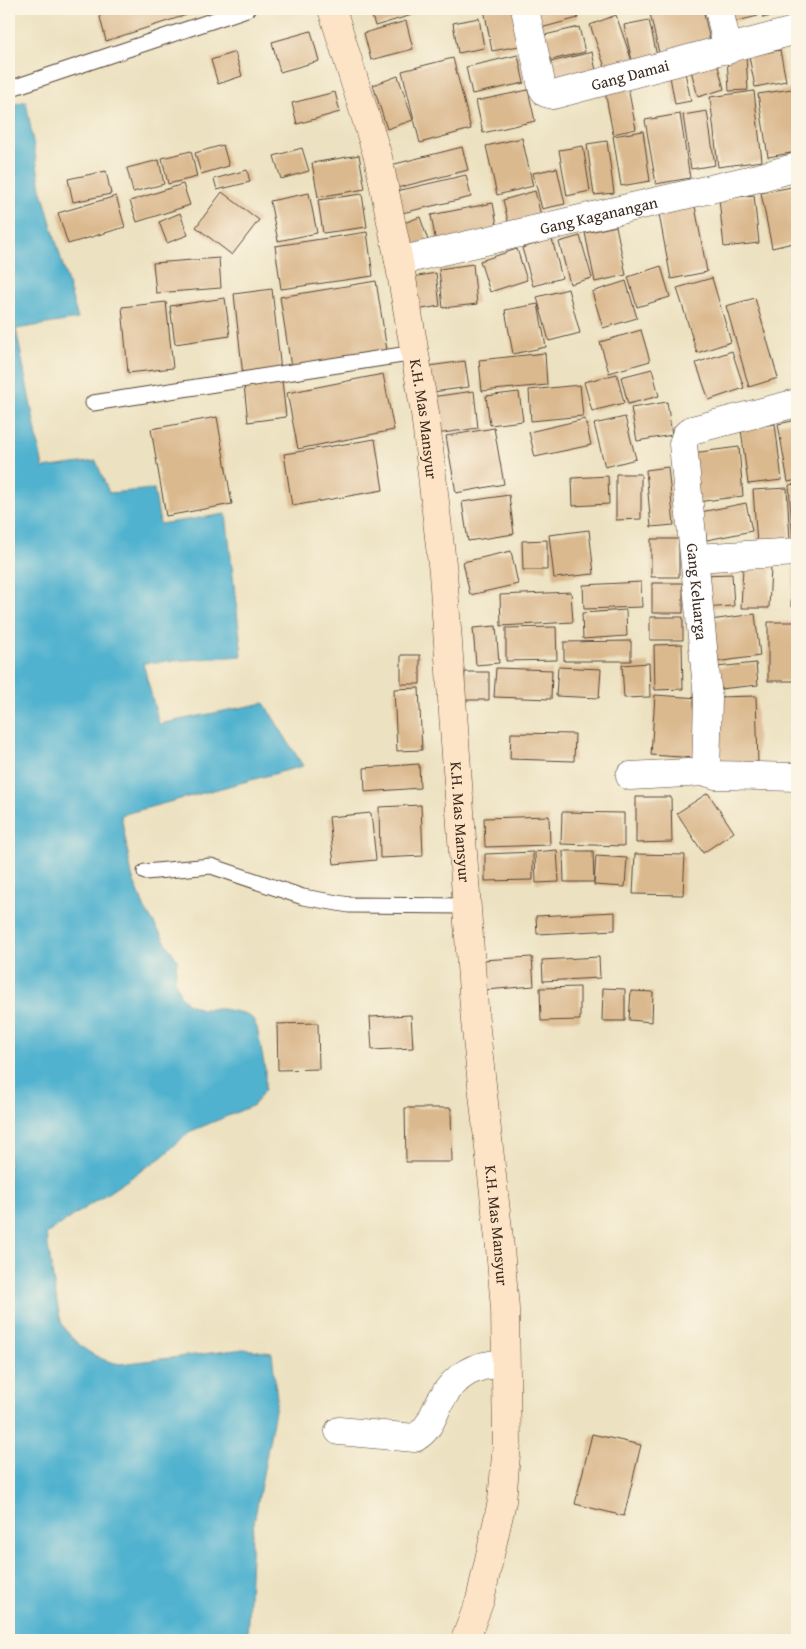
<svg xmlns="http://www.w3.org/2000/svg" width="806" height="1649" viewBox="0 0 806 1649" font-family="'Gentium Book Plus',serif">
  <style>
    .water { fill: #51b2cf; stroke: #466e76 }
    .building { fill: #dbb98f }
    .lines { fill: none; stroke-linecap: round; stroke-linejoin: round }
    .service-casing { stroke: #564536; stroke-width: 17 }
    .minor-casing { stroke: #564536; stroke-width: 29 }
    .secondary-casing { stroke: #564536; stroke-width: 29 }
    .service { stroke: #fff; stroke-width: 15 }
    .minor { stroke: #fff; stroke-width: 28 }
    .secondary { stroke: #fee4c6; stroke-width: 28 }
    .labels { text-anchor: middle; stroke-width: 5; stroke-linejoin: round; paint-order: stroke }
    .street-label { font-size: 16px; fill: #3b2a1e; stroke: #fcf5e5 }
  </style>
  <rect width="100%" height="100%" fill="#fcf5e5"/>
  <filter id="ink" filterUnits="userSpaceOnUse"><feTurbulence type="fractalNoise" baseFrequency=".02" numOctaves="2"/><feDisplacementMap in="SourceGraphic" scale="10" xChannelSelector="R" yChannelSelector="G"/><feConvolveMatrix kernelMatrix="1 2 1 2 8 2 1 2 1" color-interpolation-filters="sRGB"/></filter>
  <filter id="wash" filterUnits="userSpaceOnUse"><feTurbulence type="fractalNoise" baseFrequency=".0096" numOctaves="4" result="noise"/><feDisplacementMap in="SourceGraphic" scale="20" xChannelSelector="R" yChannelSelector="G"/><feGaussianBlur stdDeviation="1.12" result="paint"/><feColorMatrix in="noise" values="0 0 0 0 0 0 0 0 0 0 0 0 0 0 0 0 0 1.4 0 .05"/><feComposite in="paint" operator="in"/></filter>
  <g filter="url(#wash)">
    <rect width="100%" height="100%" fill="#ece1c0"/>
    <!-- water -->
    <path class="water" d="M26,101L41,188L78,319L16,329L43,468L96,461L109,493L154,489L160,524L226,514L242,656L143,663L159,724L264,703L303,766L121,815L132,876L145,909L177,960L175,980L180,995L187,1003L201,1009H223L243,1013L252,1018L257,1028L265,1069V1089L254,1105L189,1132L162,1157L46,1234C49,1249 58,1319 63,1326C76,1346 96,1360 120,1364L244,1349L272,1353L277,1399L252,1533L247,1640H9V106Z"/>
    <g id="blocks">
      <!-- building -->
      <path class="building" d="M98,9H205L106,41Z
        M370,9H410L412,15L375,26Z
        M484,9H519L525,45L492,51Z
        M532,9H576L578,18L537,29Z
        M649,9H703L710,41L659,53Z
        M721,9H756L758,16L724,24Z
        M761,9H794L795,10L763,18Z
        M616,15L632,61L606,70L590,25Z
        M479,18L484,48L458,53L453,23Z
        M649,20L657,56L632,61L624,25Z
        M406,21L413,49L371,60L364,33Z
        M579,27L585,52L542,62L536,37Z
        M311,31L319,61L280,72L272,42Z
        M780,50L786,81L755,87L749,56Z
        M235,52L242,76L218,84L211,60Z
        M592,52L597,75L548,87L542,64Z
        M518,55L524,83L472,94L466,67Z
        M715,55L724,89L698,97L689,63Z
        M746,56L748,90L729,91L727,57Z
        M453,58L471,129L420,143L402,71Z
        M684,68L691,101L675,104L669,71Z
        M398,76L413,120L387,129L373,85Z
        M627,82L636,129L613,134L604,86Z
        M792,89L797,127V152L768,157L758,94Z
        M528,90L535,121L483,133L476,101Z
        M754,91L762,161L718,167L710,97Z
        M335,92L340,112L297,124L292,103Z
        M707,111L715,165L691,169L683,115Z
        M680,114L690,178L656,184L645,120Z
        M643,131L650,181L621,186L613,136Z
        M522,138L533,186L497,195L486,146Z
        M607,141L614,193L594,195L587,144Z
        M223,145L229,166L201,174L195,153Z
        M583,146L590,191L567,196L559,150Z
        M462,147L468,170L397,188L391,165Z
        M302,148L309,171L281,179L274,156Z
        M191,151L197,177L168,184L162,158Z
        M359,155L365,189L318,197L312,163Z
        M159,160L164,184L133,192L127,168Z
        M557,168L565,204L542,209L533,173Z
        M247,170L250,182L217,190L214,179Z
        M106,171L111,194L73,202L68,179Z
        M466,175L471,197L402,213L397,191Z
        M183,184L190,205L137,222L130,201Z
        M797,186V242L772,248L761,193Z
        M535,191L541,216L509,225L503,200Z
        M222,192L259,220L232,255L196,227Z
        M309,193L317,233L278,241L270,201Z
        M362,194L367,227L323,233L318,200Z
        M754,195L759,243L724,247L719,199Z
        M116,196L125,227L68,244L58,213Z
        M493,203L498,230L436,243L431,215Z
        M695,206L707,272L671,279L659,214Z
        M180,213L188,235L167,243L159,222Z
        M420,217L430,246L404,256L393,227Z
        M616,226L626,275L595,282L585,233Z
        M367,232L373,276L281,289L275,246Z
        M580,236L592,278L570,284L559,242Z
        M552,239L562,278L533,286L522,248Z
        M517,249L527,280L490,292L480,261Z
        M219,258L221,288L156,293L153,263Z
        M473,264L477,304L443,308L439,269Z
        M661,266L670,297L637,307L628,277Z
        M436,273L440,306L416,310L412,277Z
        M712,278L731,342L697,353L677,288Z
        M376,281L389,363L293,380L280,297Z
        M626,281L637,318L603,328L592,292Z
        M272,289L286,417L248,422L234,294Z
        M568,289L580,333L549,341L537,297Z
        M225,298L230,336L175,344L170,306Z
        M755,298L778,378L749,387L726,306Z
        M166,302L173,368L128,373L122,307Z
        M538,304L546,347L513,354L505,310Z
        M641,330L650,361L609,373L600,342Z
        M732,351L744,388L709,400L696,363Z
        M545,353L547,385L482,391L479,360Z
        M465,361L469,387L433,392L429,366Z
        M652,369L659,396L628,404L621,377Z
        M383,374L394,430L298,449L287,393Z
        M617,374L624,403L592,411L584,382Z
        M580,385L583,416L531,421L529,390Z
        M474,391L478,428L436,434L431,397Z
        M519,392L523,421L490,425L486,396Z
        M667,402L672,435L637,441L631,408Z
        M217,417L232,504L166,516L151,429Z
        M625,417L636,459L605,467L594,424Z
        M585,419L591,445L535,457L529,432Z
        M797,420V480L788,482L778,424Z
        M775,424L782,480L748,484L741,429Z
        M494,428L504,484L456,493L446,436Z
        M375,439L383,490L292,506L284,454Z
        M739,447L743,496L697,502L692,453Z
        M668,467L674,525L651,527L646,470Z
        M616,474H641V519L616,520Z
        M608,476L609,504L573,506L572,478Z
        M797,484V546H793L789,485Z
        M787,488L790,541L757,544L753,490Z
        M509,495L514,534L468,541L462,502Z
        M746,503L752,531L707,540L701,512Z
        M589,530L594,574L554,578L549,535Z
        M651,539H679V577H651Z
        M547,540V570H523L522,541Z
        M511,551L518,584L470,595L463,562Z
        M793,558H797V606H791Z
        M743,567H771L769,608H741Z
        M732,574L734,606L701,608L700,575Z
        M641,582L642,607L584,609L583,585Z
        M652,583H683V613H652Z
        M571,592L573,622L501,626L500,595Z
        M626,610L627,636L583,639L582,613Z
        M755,614L760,656L708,663L703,621Z
        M650,617H683V640H650Z
        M768,622H797V681H768Z
        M496,626L499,663L476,665L473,628Z
        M556,627L557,660L506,661V628Z
        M631,641V661H564V642Z
        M682,644L683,689L655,690L654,645Z
        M401,655H420V684H401Z
        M649,663L650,697L624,698L622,665Z
        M756,663L758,685L710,690L707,668Z
        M558,667L601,669L599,698L556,696Z
        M496,668L552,670L551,699L494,697Z
        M465,672H489V700H464Z
        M419,688L422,750L397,751L394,689Z
        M655,695L699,698L695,758L651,755Z
        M756,696L758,764L717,765L716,697Z
        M511,733L575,734L574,761L510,759Z
        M419,764L420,788L365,792L364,768Z
        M708,793L734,832L703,853L677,813Z
        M636,797H671L672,842L636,843Z
        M421,805L423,856L380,858L379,807Z
        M562,812L624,813V846L561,844Z
        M371,813L376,860L334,864L329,817Z
        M549,816L550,845L485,847L484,818Z
        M557,850L559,882L536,883L535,852Z
        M563,851H593L594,882H564Z
        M533,852V880L485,881V854Z
        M635,854L685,855L683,895L633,894Z
        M596,856L627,858L625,887L594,885Z
        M615,912V930L537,934L536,916Z
        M532,957L534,986L486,990L483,960Z
        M599,957L600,978L543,981L542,960Z
        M580,987V1020L541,1021L540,988Z
        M603,988L625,989V1021H602Z
        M631,991L653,992L652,1022L629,1020Z
        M411,1015L413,1048L372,1050L370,1017Z
        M318,1023L319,1069L278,1070L277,1024Z
        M405,1108H451L452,1162H406Z
        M592,1434L641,1445L624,1516L575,1504Z"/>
    </g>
  </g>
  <g filter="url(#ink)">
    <use href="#blocks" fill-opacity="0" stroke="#564536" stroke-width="1"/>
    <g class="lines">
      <defs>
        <path id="service" d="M9,89L247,9
          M93,403L415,353
          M145,872L211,866L303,897L349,905L467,906"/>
        <g id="minor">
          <path id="s1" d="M525,9L542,87L546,93L553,95L797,30"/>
          <path d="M719,9L728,50"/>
          <path id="s2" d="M399,261L758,178L797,167"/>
          <path id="s3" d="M797,403L692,430L686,435L683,444L708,698L706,772L716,775L797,777"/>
          <path d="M695,558L797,552"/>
          <path d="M630,776L706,772"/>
          <path d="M339,1431L415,1438C431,1428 432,1416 441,1400C456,1374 476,1363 505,1364"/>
        </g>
        <g id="secondary">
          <path id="s4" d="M332,9L378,157L399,261L425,413L443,573L475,1021L500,1248L505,1309L507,1443L502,1501L480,1600L465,1640"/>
        </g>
      </defs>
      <!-- service casing -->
      <use href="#service" class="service-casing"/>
      <!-- minor casing -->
      <use href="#minor" class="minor-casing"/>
      <!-- secondary casing -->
      <use href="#secondary" class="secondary-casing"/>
      <!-- service -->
      <use href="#service" class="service"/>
      <!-- minor -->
      <use href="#minor" class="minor"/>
      <!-- secondary -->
      <use href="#secondary" class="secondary"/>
    </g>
  </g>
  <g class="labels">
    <!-- street labels -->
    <g class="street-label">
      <text dy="6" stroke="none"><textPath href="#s1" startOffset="174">Gang Damai</textPath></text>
      <text dy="6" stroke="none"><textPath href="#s2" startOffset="205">Gang Kaganangan</textPath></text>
      <text dy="6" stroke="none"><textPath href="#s4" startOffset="421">K.H. Mas Mansyur</textPath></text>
      <text dy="6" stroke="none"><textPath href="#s3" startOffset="274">Gang Keluarga</textPath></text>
      <text dy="6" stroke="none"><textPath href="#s4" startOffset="826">K.H. Mas Mansyur</textPath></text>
      <text dy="6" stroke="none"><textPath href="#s4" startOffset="1231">K.H. Mas Mansyur</textPath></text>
    </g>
  </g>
  <!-- margin -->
  <rect width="806" height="1649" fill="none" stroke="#fcf5e5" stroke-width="30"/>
</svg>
